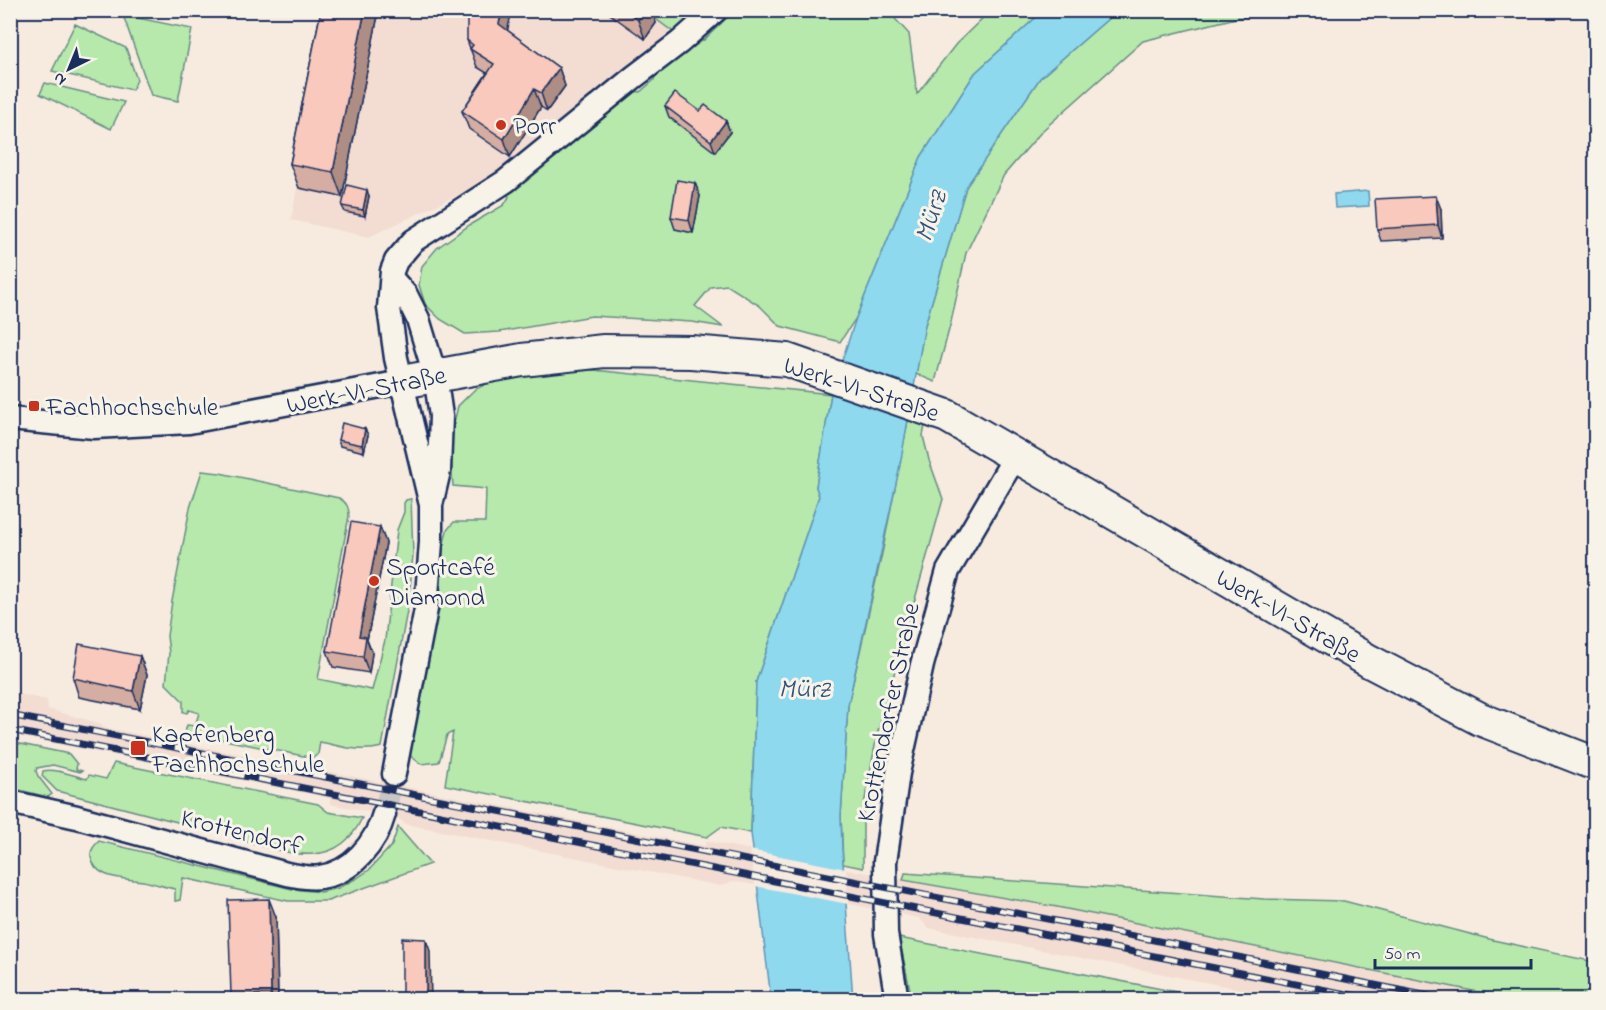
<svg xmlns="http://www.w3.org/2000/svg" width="1606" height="1010" viewBox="0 0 1606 1010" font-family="'Indie Flower',sans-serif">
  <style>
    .built { fill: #f3ddd2 }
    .green { fill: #b6e9ab; stroke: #688c84; stroke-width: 1.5 }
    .water { fill: #8fd9ef; stroke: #6195b5; stroke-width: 1.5 }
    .pier { fill: #f7ebdf }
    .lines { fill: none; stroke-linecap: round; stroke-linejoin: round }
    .street-tunnel { stroke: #cbc5c5; stroke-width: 22; stroke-dasharray: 22 11; stroke-linecap: butt }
    .street-casing { stroke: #1b2f5e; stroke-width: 27 }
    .secondary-casing { stroke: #1b2f5e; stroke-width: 36 }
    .street { stroke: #f7f3e8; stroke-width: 22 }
    .secondary { stroke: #f7f3e8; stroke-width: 32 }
    .rail-casing { stroke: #1b2f5e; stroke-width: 7 }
    .rail { stroke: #f7f3e8; stroke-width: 4.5; stroke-dasharray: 14; stroke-linecap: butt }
    .wall { fill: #d5ada2; stroke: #1b2f5e; stroke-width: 1.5 }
    .shaded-wall { fill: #ae8d84; stroke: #1b2f5e; stroke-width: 1.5 }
    .building { fill: #f8c9bc; stroke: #1b2f5e; stroke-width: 1.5 }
    .poi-dot { fill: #c8321e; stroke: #f7f3e8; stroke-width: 2 }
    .labels { text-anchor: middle; stroke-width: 6; stroke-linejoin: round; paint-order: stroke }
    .poi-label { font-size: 26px; fill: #1b2f5e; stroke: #f7f3e8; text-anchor: start }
    .street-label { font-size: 26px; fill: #1b2f5e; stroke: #f7f3e8 }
    .water-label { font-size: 27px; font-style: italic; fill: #32517b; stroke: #f7f3e8 }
  </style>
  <rect width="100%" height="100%" fill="#f7ebdf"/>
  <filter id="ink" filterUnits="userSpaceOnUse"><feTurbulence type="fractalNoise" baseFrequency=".0167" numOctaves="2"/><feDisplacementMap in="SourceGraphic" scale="12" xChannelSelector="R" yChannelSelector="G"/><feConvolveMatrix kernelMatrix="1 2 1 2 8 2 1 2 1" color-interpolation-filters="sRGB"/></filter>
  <g filter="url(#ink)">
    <!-- built -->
    <path class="built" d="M330,11H645L676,34L500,175L369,237L291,220Z
      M10,692L47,700L48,709L102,724V727L705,846L706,841L903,880L1057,907L1513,999H1290L929,928L919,918L734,881L720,886L405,824L397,817L330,804V798L11,735Z"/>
    <!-- green -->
    <path class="green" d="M645,11H699L676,34Z
      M734,11H888L909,34L917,94L956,44L990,11H1043L975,73L921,157L856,318L840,342L780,326L760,306L727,285L711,287L695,306L723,327L692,322L592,316L499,332L465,334L440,319L425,304L419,285L422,266L437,248L471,224L504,205L509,197L505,189L625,90L640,92L654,80L655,71L704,40Z
      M1117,11H1300L1236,18L1143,41L1043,130L1004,175L966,253L951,322L935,382L916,374L925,325L966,187L1040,78Z
      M123,15L192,29L178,101L151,95Z
      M75,24L126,48L137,80L132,90L52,71Z
      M45,83L124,102L111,129L40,94Z
      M593,370L831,394L816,487L819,496L756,682L751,833L721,827L707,837L445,785L453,732L447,735L439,762L421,764L408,754L429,624L440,603L443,547L447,530L454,522H485L486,489L453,486L451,459L453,427L458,406L474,390L504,375Z
      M908,420L925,426L923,436L929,460L943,499L877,735L863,810V868L843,864L841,816L848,705L883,549Z
      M202,471L220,473L339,498C347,503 349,507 349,516L318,679L372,690L385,640L397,530L404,512V503L406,500L411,499L413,554L409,600L382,747C360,753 341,746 320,742L318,754L313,758L185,732L187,725L195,726L199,713L189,710L187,713L183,712V701L166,684L169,653L167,636L172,601L190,508Z
      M11,742L69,754L77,764L76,769L82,771L80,772L53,765L37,768L36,771L38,776L52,794L48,797L11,788Z
      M114,763L318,804L328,812L362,818C335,877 277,849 231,837L232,827L191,817L189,825L57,791L42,776L43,771C56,768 74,776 87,779L89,775L106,779Z
      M398,827L430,864L328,901H288L183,878L180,900L175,901V889C164,887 154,883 143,881C125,878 95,880 91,857C90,850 94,846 99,841L292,889L321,892L338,888L357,878L369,870L392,845Z
      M905,873L1264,899L1344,901L1493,940L1595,962V999H1513L1057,907L903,880Z
      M899,938L1213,999H912Z"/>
    <!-- water -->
    <path class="water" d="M1043,11H1117L1040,78L966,187L925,325L900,465L848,705L841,816L842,849L853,999H771L751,833L756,682L819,496L816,487L831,394L856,318L921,157L975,73Z
      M1368,191L1369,206L1335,208L1334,194Z"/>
    <!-- pier -->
    <path class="pier" d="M750,850L846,869L848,904L755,886Z"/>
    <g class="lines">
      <!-- street-tunnel -->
      <path class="street-tunnel" d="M384,814L394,774"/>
      <defs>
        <path id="street" d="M392,279L406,295L418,319L435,375L441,416L439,471L431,505V542L426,609L394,774
          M10,419L94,427L189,422L402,382
          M431,505L396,358L389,308L392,271L396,261L413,241L506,181L634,77L680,42L716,10
          M10,802L77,817L287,874C298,876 309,879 320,877C352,873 376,843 384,814
          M897,1000L886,934L885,862L898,773L922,665L948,571L1016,455"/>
        <path id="secondary" d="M402,382L522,360L604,351L691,352L787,360L947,416L1369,661L1480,719L1596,764"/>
      </defs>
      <!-- street casing -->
      <use href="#street" class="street-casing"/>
      <!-- secondary casing -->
      <use href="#secondary" class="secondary-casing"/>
      <!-- street -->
      <use href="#street" class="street"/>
      <!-- secondary -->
      <use href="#secondary" class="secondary"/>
      <defs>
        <path id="rail" d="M10,715L1179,945L1448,1000
          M10,730L1377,1000"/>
      </defs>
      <!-- rail casing -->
      <use href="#rail" class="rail-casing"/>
      <!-- rail -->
      <use href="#rail" class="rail"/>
    </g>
    <!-- wall -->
    <path class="wall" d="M321,10H379L342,197L299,188L290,164Z
      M604,10H652L656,23L645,39Z
      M508,31L559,68L565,86L547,111L541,107L510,157L469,129L462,111L487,73L477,67L467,40Z
      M665,106L700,111L726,121L730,132L715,152L669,117Z
      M695,183L700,196L693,233L675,229L671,217Z
      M369,196L365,216L345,212L342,206Z
      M1441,209L1442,238L1381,241L1377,229Z
      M365,429L368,435L364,452L340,446L338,440Z
      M380,527L386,543L367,640L372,653L369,673L333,667L327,651Z
      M140,656L147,675L140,709L79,697L73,678Z
      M276,917L278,999H232L231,995Z"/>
    <!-- shaded-wall -->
    <path class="shaded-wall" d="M365,10H379L342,197L333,172Z
      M502,10H512L505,42L499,24Z
      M645,10H652L656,23L645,39L638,20Z
      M559,68L565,86L547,111L541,93Z
      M534,89L541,107L510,157L504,139Z
      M726,121L730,132L715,152L711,141Z
      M695,183L700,196L693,233L689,220Z
      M367,190L369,196L365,216L363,210Z
      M1436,196L1441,209L1442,238L1438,225Z
      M365,429L368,435L364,452L362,445Z
      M380,527L386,543L367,640L372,653L369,673L363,657L359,636Z
      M140,656L147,675L140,709L133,691Z
      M269,899L276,917L278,999H273L271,994Z
      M426,939L430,951L431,999H426Z"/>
    <!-- building -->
    <path class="building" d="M321,10H365L333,172L290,164Z
      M467,10H502L499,24L559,68L541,93L534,89L504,139L462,111L494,64L470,49L473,45L467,40Z
      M624,10H645L638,20Z
      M675,93L700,111L705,105L726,121L711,141L665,106Z
      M677,180L695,183L689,220L671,217Z
      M347,185L367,190L363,210L342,206Z
      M1436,196L1438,225L1377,229L1375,199Z
      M342,423L365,429L362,445L338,440Z
      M351,522L380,527L359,636L366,637L363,657L327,651Z
      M79,644L140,656L133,691L73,678Z
      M269,899L271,994L231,995L228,900Z
      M402,938L426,939V999H402Z"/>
  </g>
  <!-- markers -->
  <g class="poi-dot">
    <circle cx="501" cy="125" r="6"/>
    <rect x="28" y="400" width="12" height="12" rx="3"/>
    <circle cx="374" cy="581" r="6"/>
    <rect x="130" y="740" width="16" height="16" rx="3"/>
  </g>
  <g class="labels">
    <!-- poi labels -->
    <g class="poi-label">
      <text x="513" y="134">Porr</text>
      <text x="46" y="415">Fachhochschule</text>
      <text x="386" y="575">Sportcafé<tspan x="386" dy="30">Diamond</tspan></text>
      <text x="152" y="742">Kapfenberg<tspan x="152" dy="30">Fachhochschule</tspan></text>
    </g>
    <!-- street labels -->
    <g class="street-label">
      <text transform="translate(862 388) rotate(18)" y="9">Werk-VI-Straße</text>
      <text transform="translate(366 389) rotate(-11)" y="9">Werk-VI-Straße</text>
      <text transform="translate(1289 615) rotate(30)" y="9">Werk-VI-Straße</text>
      <text transform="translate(887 712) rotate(-78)" y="9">Krottendorfer Straße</text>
      <text transform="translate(242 831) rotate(14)" y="9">Krottendorf</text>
    </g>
    <!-- water labels -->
    <g class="water-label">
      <text transform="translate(930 216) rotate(-72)" y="9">Mürz</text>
      <text x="804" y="697">Mürz</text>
    </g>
  </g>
  <!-- margin -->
  <rect width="1606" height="1010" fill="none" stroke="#f7f3e8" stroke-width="36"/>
  <rect x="18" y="18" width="1570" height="974" fill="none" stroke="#1b2f5e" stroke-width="2" filter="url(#ink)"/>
  <!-- north arrow -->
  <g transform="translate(69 69) rotate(223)" stroke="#f7f3e8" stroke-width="4.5" paint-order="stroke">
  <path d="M0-4.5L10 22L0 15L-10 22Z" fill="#1b2f5e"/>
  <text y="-9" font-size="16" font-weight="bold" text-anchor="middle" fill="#1b2f5e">N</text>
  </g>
  <!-- scale -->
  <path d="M1375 959v9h156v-9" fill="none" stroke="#1b2f5e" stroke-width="3"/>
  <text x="1384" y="959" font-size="18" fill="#1b2f5e" stroke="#f7f3e8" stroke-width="4.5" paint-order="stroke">50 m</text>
</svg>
